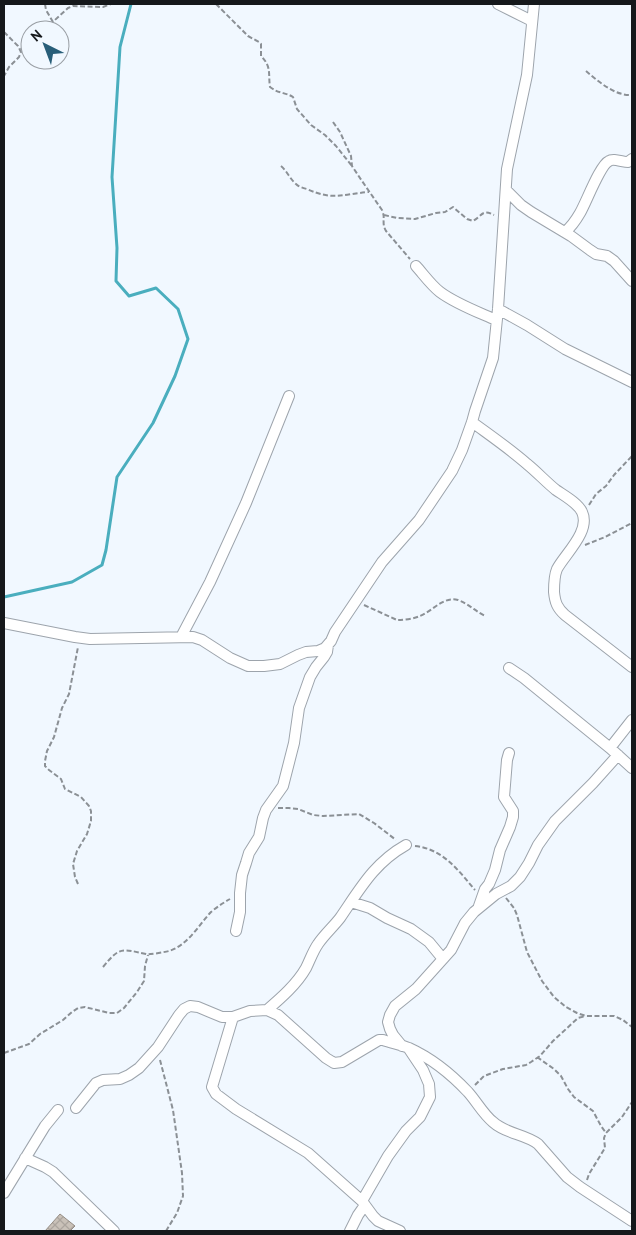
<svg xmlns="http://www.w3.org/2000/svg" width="636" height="1235" viewBox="0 0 636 1235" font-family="'PT Sans',sans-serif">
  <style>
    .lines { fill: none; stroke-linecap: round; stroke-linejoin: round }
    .stream { stroke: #4aaebe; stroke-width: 3 }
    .building { fill: url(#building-cross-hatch); stroke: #958d85 }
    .minor-casing { stroke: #9da4ac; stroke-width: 12 }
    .path { stroke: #8b9095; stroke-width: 2; stroke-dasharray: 5 2.5; stroke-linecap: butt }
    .minor { stroke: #fff; stroke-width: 10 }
  </style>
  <defs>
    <pattern id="building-cross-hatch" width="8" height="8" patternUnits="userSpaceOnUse" patternTransform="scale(1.25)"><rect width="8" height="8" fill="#c9c1b8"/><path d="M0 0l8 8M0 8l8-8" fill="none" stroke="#aca59e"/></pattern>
  </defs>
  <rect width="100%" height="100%" fill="#f1f8ff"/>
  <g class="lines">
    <!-- stream -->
    <path class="stream" d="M4,597L72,582L102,565L106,550L117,477L153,423L175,376L188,339L178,309L156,288L129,296L116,281L117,248L112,177L120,47L131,4"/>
  </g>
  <!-- building -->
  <path class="building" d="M60,1214L75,1226L70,1231H45Z"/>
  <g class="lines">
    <defs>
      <path id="minor" d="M498,4L532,21
        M506,190L521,205L531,212L571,236L590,250L596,254L607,256L614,261L632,281
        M565,232C571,227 576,220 580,213C586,203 600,165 609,161C613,158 623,162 628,162L632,159
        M416,266C424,275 431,285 440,292C456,304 478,312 496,320
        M498,309L527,325L565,349L632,382
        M472,422C491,436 510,449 527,464C537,472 546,482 556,490C563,495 578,503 582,512C591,531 565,554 557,569C554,576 554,584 554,592C555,602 557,608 565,615L632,667
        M4,623L75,637L90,639L193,637L202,640L230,658L248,666H264L280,664L298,655L306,652L318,651L325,648L331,641L335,632L382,562L419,520L452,471L462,450L472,422L475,411L493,358L498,309L507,169L527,75L534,4
        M181,637L210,582L246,503L289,396
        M509,668L524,678L610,748L632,768
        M610,748L632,720
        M351,902L370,908L387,918L411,929L429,942L443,959
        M479,906L485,889L489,884L495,870L500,850L510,827L513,817V811L504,797L507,760L509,753
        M236,931L240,912V893L242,875L246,863L249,853L259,837L263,818L266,810L283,786L294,743L299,708L310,677L316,667L324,657L327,652L328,645
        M267,1010C281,998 297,984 306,968C310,960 313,951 318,944C324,935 333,927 340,918C360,889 374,863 406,845
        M233,1017L212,1087L216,1094L236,1109L308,1153L362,1201L373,1216L378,1221L400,1231
        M402,1046L393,1035L390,1029L388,1022L390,1015L395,1006L416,989L451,950L465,923L474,912L496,894L511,886L520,877L529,863L538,845L555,821L593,783L618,755
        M76,1108L96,1083L103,1080L120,1079L129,1075L139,1068L158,1047L179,1015L184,1009L190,1006L198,1007L222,1017H233L250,1011L267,1010L278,1015L326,1058L334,1063L342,1062L379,1040H383C392,1043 401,1045 409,1048C431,1058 452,1075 468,1092C477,1102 483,1114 493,1122C506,1134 525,1134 538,1144L567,1177L580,1187L632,1221
        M25,1158L45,1167L53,1172L114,1231
        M4,1193L45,1126L58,1110
        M362,1201L388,1156L406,1131L420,1117L430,1097L429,1084L423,1070L409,1049
        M350,1231L358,1215L365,1205"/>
    </defs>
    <!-- minor casing -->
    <use href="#minor" class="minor-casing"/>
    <!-- path -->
    <path class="path" d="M45,4L46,10L53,22
      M216,4L248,36L259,42L261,44V56C272,67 268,74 270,87C279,94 285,92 293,97L297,109L311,125L325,135L336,146L352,166
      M44,30L68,8L73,6L103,7L111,4
      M4,32L18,46L21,52L19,57L9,67L4,76
      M21,49L30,42
      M586,71C599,82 615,96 632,95
      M333,122L340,132L351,156L352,166L362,181L382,210C386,219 381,222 386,231L410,259
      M281,166C287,171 290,179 296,184C299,187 303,188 307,189C333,201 343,194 369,192
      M384,215L397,218L415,219L436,213L445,212L453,207L467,219L473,221C483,215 482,209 494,215
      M589,505L596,494L606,486L614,475L632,456
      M585,545L605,537L632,523
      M364,605L397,620C404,620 413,619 420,616C433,611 443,596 458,600C469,604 475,611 485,616
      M278,808H289L298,809L313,815L323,816L359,814L374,823L396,840
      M415,846C443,849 458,870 475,890
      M78,884L75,877L73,864L77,851L87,834L91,821V811L89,806L81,797L65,789L61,779L49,770L45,766V761L47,751L54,737L62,708L69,694L78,647
      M506,898L514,908L517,915L527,952L542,981L554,997L566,1007L577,1013L586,1016H614L623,1020L632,1027
      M103,967C120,946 122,949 146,954C149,955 165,952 169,951C188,945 198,926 211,912C217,907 223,903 230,899
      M4,1053L29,1044L40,1034L63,1020L72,1012L78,1008L85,1007L109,1013H117L124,1008L137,992L144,981L145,966L148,955
      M537,1057L554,1069L561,1076L568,1089L574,1097L593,1111L601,1126L606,1133
      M160,1060L173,1110L182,1173L183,1196L177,1213L166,1231
      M475,1085L484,1076L503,1069L526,1065L531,1062L540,1056L553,1041L578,1018L586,1016
      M587,1180L589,1174L605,1148L604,1138L606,1133L622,1117L632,1102"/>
    <!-- minor -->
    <use href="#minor" class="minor"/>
  </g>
  <!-- border -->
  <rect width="636" height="1235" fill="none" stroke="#15181b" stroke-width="10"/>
  <!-- north arrow -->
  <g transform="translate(45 45) rotate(318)"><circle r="24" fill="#f1f8ff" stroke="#999ea4"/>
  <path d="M0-4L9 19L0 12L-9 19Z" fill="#285e79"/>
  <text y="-8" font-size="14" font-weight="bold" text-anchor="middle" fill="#15181b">N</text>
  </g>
</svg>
